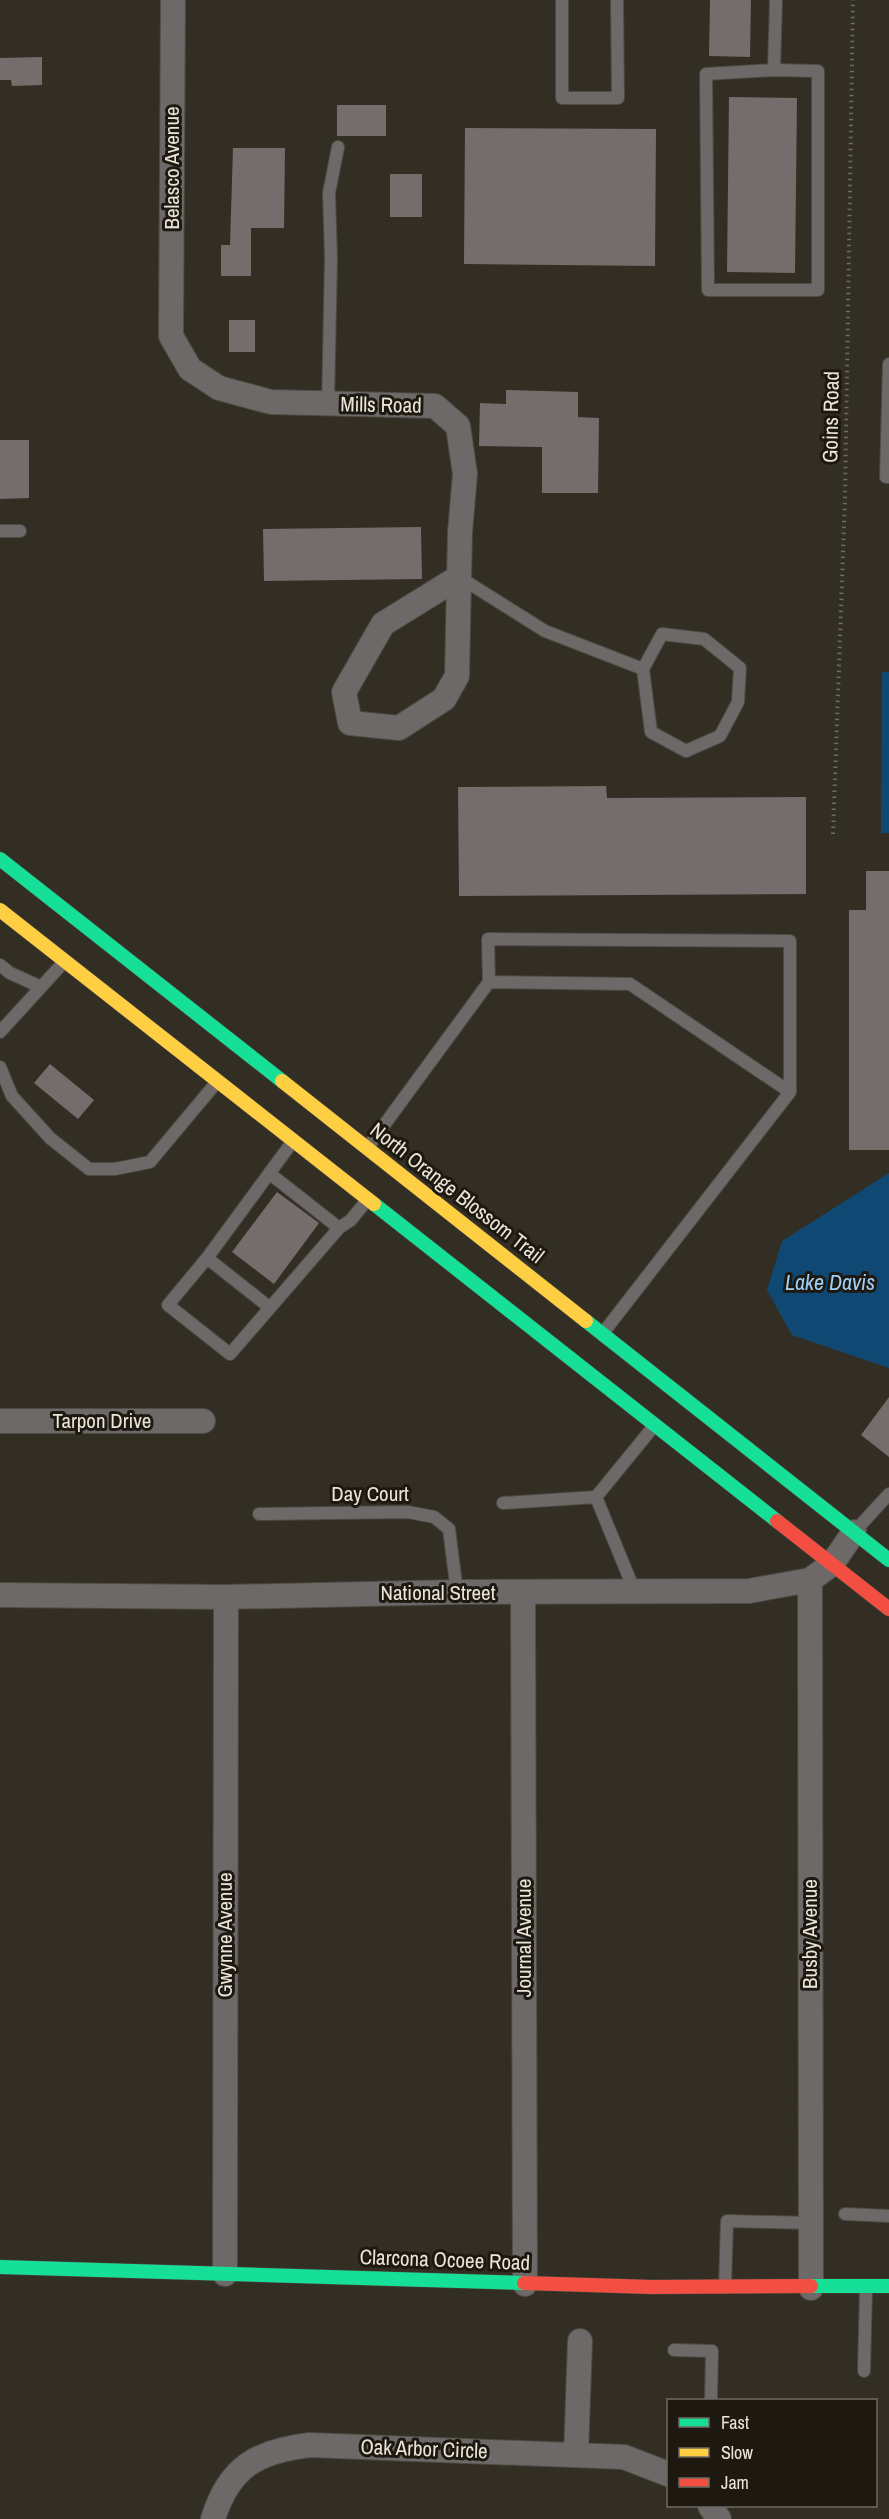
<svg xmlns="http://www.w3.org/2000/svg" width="889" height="2519" viewBox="0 0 889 2519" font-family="'Archivo Narrow',sans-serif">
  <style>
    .water { fill: #0f4973 }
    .building { fill: #746d6b }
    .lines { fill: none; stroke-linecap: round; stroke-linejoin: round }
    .lane-casing { stroke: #4f4a43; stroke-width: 14 }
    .street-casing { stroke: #4f4a43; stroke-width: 26 }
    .fast-casing { stroke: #4f4a43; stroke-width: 15 }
    .slow-casing { stroke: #4f4a43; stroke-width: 15 }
    .jam-casing { stroke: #4f4a43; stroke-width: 15 }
    .path { stroke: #6e6b68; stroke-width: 4; stroke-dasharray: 1.5 4.5; stroke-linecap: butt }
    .lane { stroke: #6d6968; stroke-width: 12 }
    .street { stroke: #6d6968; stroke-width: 24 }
    .fast { stroke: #16e098; stroke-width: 14 }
    .slow { stroke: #ffcf43; stroke-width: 14 }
    .jam { stroke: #f24e42; stroke-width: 14 }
    .labels { text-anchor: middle; stroke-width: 6; stroke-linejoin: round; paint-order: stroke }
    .street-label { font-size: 21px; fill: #eae4d9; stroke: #1d1911 }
    .water-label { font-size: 22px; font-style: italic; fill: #a0cff9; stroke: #1d1911 }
  </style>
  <rect width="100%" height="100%" fill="#332e24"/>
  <!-- water -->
  <path class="water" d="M882,672H889V833H881Z
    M889,1173V1368L792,1335L767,1290L782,1241Z"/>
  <!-- building -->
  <path class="building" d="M710,0H751L750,57L709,56Z
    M42,57V85L12,86L11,80H0V58Z
    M729,97L797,98L795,273L727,272Z
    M337,105H386V136H337Z
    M465,128L656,129L655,266L464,264Z
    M233,148H285L284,228H251V276H221V245H230Z
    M390,174H422V217H390Z
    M229,320H255V352H229Z
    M506,390L578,392V417L599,418L598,493H542V447L479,446L480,403L506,404Z
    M0,440H29V498L0,499Z
    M421,527L422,579L264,581L263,529Z
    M606,786L607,798L806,797V894L459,896L458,787Z
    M866,871H889V1150H849V910H866Z
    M50,1064L94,1100L78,1119L34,1083Z
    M277,1192L319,1223L274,1284L232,1252Z
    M889,1397V1457L861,1435Z"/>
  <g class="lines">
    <defs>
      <path id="lane" d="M562,0V98H618L617,0
        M774,70L818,71V290H708L706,74Z
        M774,70L776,0
        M889,364L886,477H889
        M328,404L331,257L329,193L338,147
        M0,531H20
        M459,577L545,631L643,669L662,634L704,639L740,668L738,702L720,736L686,751L651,732L643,669
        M0,965L10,973L41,987
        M489,982L630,984L790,1092
        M0,1032L64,962
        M0,1067L12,1096L50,1138L89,1169H115L150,1162L216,1083
        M293,1141L207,1258L168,1305L230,1354L339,1228L351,1220L368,1199
        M368,1147L489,982L488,939L790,941V1092L603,1333
        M269,1173L339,1228
        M207,1258L269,1307
        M503,1503L596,1497
        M259,1514L408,1512L434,1517L449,1529L457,1592
        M855,1531L889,1494
        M635,1592L596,1497L654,1426
        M845,2214L889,2216
        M725,2287L727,2221L811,2223
        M674,2350L712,2351L711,2400
        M864,2371L866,2288"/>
      <path id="street" d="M173,0L171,336L190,369L219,388L271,402L435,406L458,426L465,474L460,532L457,676L444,699L399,728L350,723L344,692L383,624L459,577
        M0,1421H203
        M810,1580L811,2288
        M523,1593L525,2284
        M0,1595L226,1597L457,1592L749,1591L810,1580L832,1564L854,1532
        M225,2274L226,1597
        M576,2455L580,2341
        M710,2506L719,2519
        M213,2519C229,2467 257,2451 310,2445L624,2457L668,2474"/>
      <path id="fast" d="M0,859L282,1081
        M374,1204L777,1521
        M586,1321L889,1560
        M0,2267L524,2283
        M811,2286H889"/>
      <path id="slow" d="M0,910L374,1204
        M282,1081L586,1321"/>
      <path id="jam" d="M777,1521L889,1609
        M524,2283L652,2287L811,2286"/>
    </defs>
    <!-- lane casing -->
    <use href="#lane" class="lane-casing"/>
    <!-- street casing -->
    <use href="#street" class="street-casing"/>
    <!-- fast casing -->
    <use href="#fast" class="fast-casing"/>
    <!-- slow casing -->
    <use href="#slow" class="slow-casing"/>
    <!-- jam casing -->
    <use href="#jam" class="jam-casing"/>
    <!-- path -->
    <path class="path" d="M833,834L845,498L853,0"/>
    <!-- lane -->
    <use href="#lane" class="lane"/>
    <!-- street -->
    <use href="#street" class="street"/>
    <!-- fast -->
    <use href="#fast" class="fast"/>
    <!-- slow -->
    <use href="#slow" class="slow"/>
    <!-- jam -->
    <use href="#jam" class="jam"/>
  </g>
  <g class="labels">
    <!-- street labels -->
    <g class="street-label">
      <text transform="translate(172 168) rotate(-90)" y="7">Belasco Avenue</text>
      <text transform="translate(381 405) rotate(1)" y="7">Mills Road</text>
      <text transform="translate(831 417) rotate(-89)" y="7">Goins Road</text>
      <text transform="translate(457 1193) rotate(38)" y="7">North Orange Blossom Trail</text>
      <text x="102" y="1428">Tarpon Drive</text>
      <text x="370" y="1501">Day Court</text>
      <text x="438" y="1600">National Street</text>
      <text transform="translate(810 1934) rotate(-90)" y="7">Busby Avenue</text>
      <text transform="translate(225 1935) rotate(-90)" y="7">Gwynne Avenue</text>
      <text transform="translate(524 1938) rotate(-90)" y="7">Journal Avenue</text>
      <text transform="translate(445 2260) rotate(2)" y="7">Clarcona Ocoee Road</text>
      <text transform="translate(424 2449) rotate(2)" y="7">Oak Arbor Circle</text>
    </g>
    <!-- water labels -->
    <g class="water-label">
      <text x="830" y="1290">Lake Davis</text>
    </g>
  </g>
  <!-- legend -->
  <rect x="667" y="2399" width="210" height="108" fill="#1d1911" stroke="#6f6a61" stroke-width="1.5"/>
  <rect x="679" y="2418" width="30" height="9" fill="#16e098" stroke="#6f6a61" stroke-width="1.5"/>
  <text x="721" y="2429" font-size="18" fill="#eae4d9">Fast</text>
  <rect x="679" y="2448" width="30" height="9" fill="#ffcf43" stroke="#6f6a61" stroke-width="1.5"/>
  <text x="721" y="2459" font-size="18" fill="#eae4d9">Slow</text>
  <rect x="679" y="2478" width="30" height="9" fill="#f24e42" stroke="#6f6a61" stroke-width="1.5"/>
  <text x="721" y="2489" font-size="18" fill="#eae4d9">Jam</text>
</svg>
